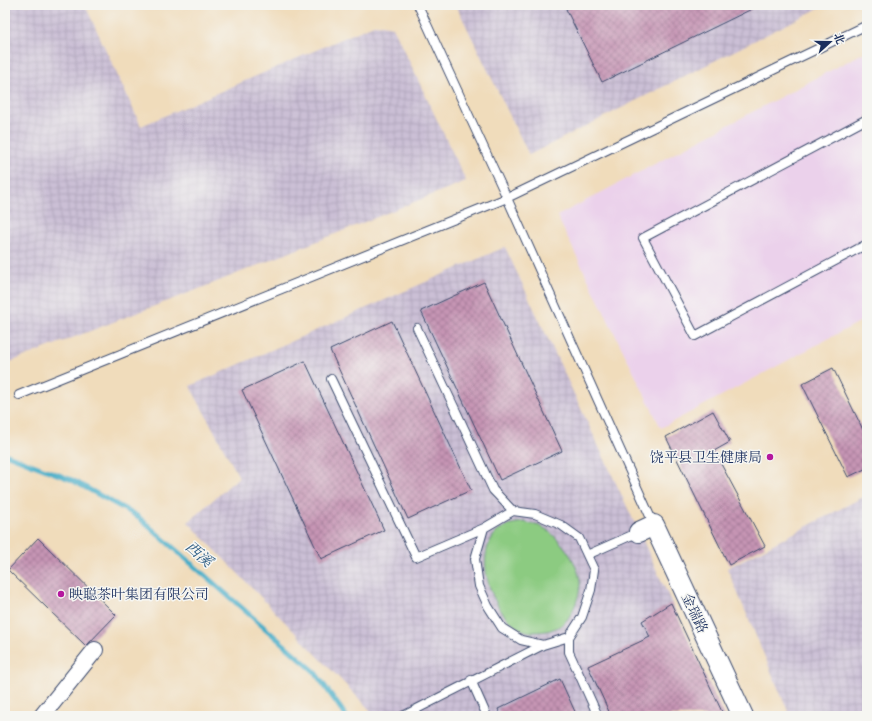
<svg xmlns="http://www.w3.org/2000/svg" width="872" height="721" viewBox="0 0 872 721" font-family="Cardo,'Noto Serif SC',serif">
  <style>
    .built { fill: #ebd1eb }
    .industrial { fill: url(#industrial-grid) }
    .grass { fill: #8ccb81; stroke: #547d70 }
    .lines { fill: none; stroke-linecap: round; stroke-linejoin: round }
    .stream { stroke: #49aec8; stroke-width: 5 }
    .building { fill: url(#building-cross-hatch) }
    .service-casing { stroke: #3b496c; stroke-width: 10 }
    .minor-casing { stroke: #3b496c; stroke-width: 18 }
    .tertiary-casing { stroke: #3b496c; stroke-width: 22 }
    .service { stroke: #fff; stroke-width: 8 }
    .minor { stroke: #fff; stroke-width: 16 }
    .tertiary { stroke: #fff; stroke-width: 20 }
    .poi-dot { fill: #b5179e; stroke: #f6f6f2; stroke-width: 1.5 }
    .labels { text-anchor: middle; stroke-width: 3; stroke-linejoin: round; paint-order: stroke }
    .poi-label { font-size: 14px; fill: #1b2f5e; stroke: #f6f6f2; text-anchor: end }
    .street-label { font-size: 14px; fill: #1b2f5e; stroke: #f6f6f2 }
    .water-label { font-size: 15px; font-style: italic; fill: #2b5b83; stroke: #f6f6f2 }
  </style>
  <defs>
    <pattern id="industrial-grid" width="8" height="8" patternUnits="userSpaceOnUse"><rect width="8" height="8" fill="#cbbfd5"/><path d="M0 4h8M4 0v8" fill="none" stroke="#aea4b9"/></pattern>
    <pattern id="building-cross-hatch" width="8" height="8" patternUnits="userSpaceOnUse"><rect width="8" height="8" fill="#c694b4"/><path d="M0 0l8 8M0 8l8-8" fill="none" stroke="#a07996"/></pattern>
  </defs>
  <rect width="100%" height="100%" fill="#f6f6f2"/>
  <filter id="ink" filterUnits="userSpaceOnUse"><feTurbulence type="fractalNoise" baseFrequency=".025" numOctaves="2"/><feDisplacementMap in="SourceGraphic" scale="8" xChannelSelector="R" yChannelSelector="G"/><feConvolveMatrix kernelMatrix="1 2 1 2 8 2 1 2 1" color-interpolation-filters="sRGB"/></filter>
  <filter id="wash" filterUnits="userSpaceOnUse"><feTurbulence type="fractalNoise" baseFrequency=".012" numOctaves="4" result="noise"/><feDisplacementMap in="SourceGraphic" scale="16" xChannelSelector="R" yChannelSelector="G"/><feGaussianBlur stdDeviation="0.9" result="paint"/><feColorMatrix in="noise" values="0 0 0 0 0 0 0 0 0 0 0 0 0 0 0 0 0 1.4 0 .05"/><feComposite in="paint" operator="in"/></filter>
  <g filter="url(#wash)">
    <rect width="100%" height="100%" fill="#f0dcbb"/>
    <!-- built -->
    <path class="built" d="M867,51V318L661,428L557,216Z"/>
    <!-- industrial -->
    <path class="industrial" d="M5,5H85L141,126L376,24L393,27L466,181L209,285L5,364Z
      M456,5H825L529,155Z
      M505,247L639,532L724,716H371L370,710L188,522L239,477L190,386Z
      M867,495V716H790L727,568Z"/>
    <!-- grass -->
    <path class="grass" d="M524,522C530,524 539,525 544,528C561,539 581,565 580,586C579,597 575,607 569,617C564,625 555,629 547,631C539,632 530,633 523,630C490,616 467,544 506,526C511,523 519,523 524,522Z"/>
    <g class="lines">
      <!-- stream -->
      <path class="stream" d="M5,454L72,480L137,516L314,671L346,716"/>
    </g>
    <g id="blocks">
      <!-- building -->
      <path class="building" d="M574,5H760L602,82L566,9Z
        M484,282L562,451L500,480L421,311Z
        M392,321L471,490L408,519L330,350Z
        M305,361L384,530L321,559L242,390Z
        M833,368L867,438V468L848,477L802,384Z
        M713,411L730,442L714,451L765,546L729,565L666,437Z
        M38,538L116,615L86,646L8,570Z
        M671,603L724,716H611L588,666L650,637L642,621Z
        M560,679L577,716H501L498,709Z"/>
    </g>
  </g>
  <g filter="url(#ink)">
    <use href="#blocks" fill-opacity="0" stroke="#3b496c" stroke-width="1"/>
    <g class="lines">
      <defs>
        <path id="service" d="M418,5L507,198L654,525
          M867,119L643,238L695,336L867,244
          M417,328L493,490L513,511
          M331,379L416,557L484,528
          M19,395L507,198L867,25
          M513,511L535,514L561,525L579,538L594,570L591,590L582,617L569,637L543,645L521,640L502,628L488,606L479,586L475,559L484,528Z
          M587,555L639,532
          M569,637V652L598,716
          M471,680L487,716
          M403,716L543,645"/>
        <path id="minor" d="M42,716L95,650"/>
        <path id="tertiary" d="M639,532L654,525L743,716"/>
      </defs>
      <!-- service casing -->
      <use href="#service" class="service-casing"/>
      <!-- minor casing -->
      <use href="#minor" class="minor-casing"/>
      <!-- tertiary casing -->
      <use href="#tertiary" class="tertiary-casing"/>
      <!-- service -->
      <use href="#service" class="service"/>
      <!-- minor -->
      <use href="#minor" class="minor"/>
      <!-- tertiary -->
      <use href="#tertiary" class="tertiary"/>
    </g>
  </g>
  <!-- markers -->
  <g class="poi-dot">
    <circle cx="770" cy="457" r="4"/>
    <circle cx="61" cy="594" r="4"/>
  </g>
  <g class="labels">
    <!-- poi labels -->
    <g class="poi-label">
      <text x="762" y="462">饶平县卫生健康局</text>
      <text x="69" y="599" text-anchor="start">映聪茶叶集团有限公司</text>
    </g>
    <!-- street labels -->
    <g class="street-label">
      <text transform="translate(695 613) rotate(65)" y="5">金瑞路</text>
    </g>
    <!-- water labels -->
    <g class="water-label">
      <text transform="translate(199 554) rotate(41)" y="5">西溪</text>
    </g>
  </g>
  <!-- margin -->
  <rect width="872" height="721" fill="none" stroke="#f6f6f2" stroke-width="20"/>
  <!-- north arrow -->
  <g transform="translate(830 42) rotate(69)" stroke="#f6f6f2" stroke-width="3" paint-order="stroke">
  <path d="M0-3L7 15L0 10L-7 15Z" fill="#1b2f5e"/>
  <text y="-6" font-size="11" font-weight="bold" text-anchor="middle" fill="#1b2f5e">北</text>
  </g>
</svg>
